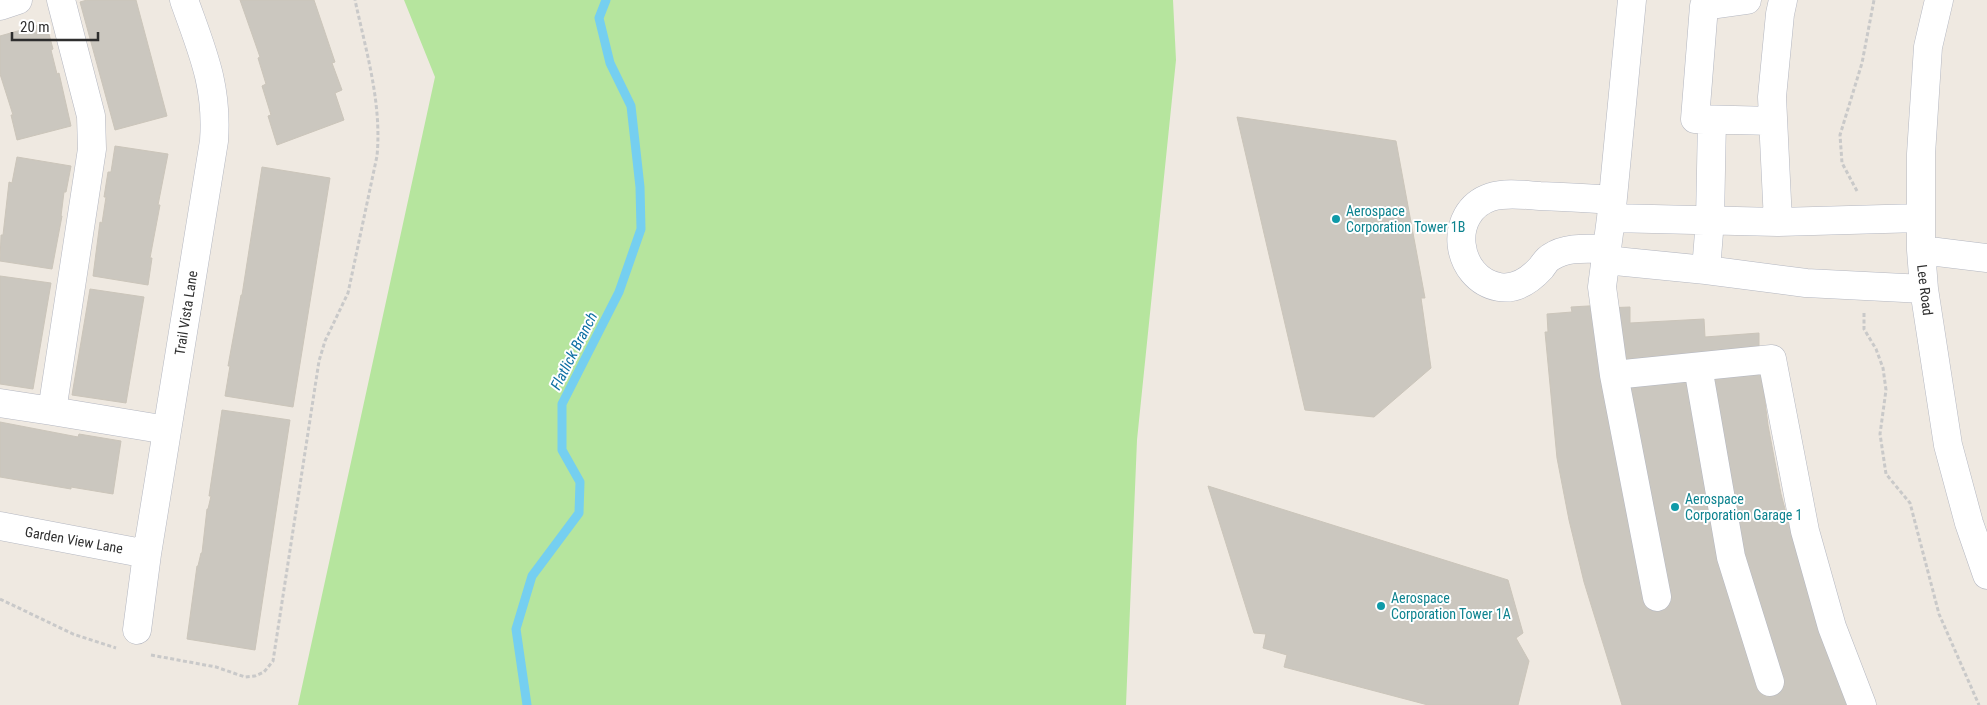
<svg xmlns="http://www.w3.org/2000/svg" width="1987" height="705" viewBox="0 0 1987 705" font-family="'Roboto Condensed',sans-serif">
  <style>
    .green { fill: #b6e59e }
    .lines { fill: none; stroke-linecap: round; stroke-linejoin: round }
    .stream { stroke: #75cff0; stroke-width: 9 }
    .building { fill: #cbc7bf; stroke: #cbc5ba }
    .minor-casing { stroke: #b4b7c1; stroke-width: 29 }
    .path { stroke: #c9c9c9; stroke-width: 3; stroke-dasharray: 4 2.5; stroke-linecap: butt }
    .minor { stroke: #fff; stroke-width: 28 }
    .culture-dot { fill: #0f9aa8; stroke: #fff; stroke-width: 2 }
    .labels { text-anchor: middle; stroke-width: 4; stroke-linejoin: round; paint-order: stroke }
    .culture-label { font-size: 14px; fill: #0d838f; stroke: #fff; text-anchor: start }
    .street-label { font-size: 14px; fill: #2e2e2e; stroke: #fff }
    .water-label { font-size: 15px; font-style: italic; fill: #0d6fa3; stroke: #fff }
  </style>
  <rect width="100%" height="100%" fill="#efe9e1"/>
  <!-- green -->
  <path class="green" d="M404,0H1173L1176,60L1137,440L1126,705H298L435,77Z"/>
  <g class="lines">
    <!-- stream -->
    <path class="stream" d="M527,705L516,629L532,576L579,513L580,482L562,450V404L619,292L641,229L640,187L631,106L610,63L599,18L606,0"/>
  </g>
  <!-- building -->
  <path class="building" d="M87,0H136L167,116L115,130L80,2Z
    M240,0H314L335,62L332,63L342,90L335,93L344,120L277,145L268,116L271,115L262,86L266,84L258,58L260,57Z
    M46,23L53,49L51,50L57,74L59,73L71,126L17,140L11,115H13L0,74V36Z
    M1237,117L1396,141L1425,298H1421L1431,368L1374,417L1305,410Z
    M115,146L168,154L158,205H160L150,258H152L148,285L93,276L100,222L102,223L106,197H104L108,172H111Z
    M17,157L71,166L66,192H64L61,216H62L52,269L0,261L1,235H3L9,182L12,183Z
    M262,167L330,178L293,407L225,396L230,366H228L241,295H242Z
    M0,276L51,283L33,389L0,384Z
    M90,289L144,297L126,403L72,395Z
    M1605,305V308L1630,307V323L1704,319L1705,337L1759,333V356L1768,425L1781,494L1793,539L1856,705H1622L1584,582L1569,520L1557,458L1545,332H1548L1547,314L1572,312L1571,307Z
    M222,410L290,420L255,650L187,639L197,566H198L201,553H202L207,509H208L211,496H209Z
    M0,422L78,437L79,434L121,441L113,494L71,487V489L0,477Z
    M1208,486L1508,580L1523,633L1516,638L1529,661L1518,705H1428L1284,667L1287,655L1263,648L1266,634L1254,633Z"/>
  <g class="lines">
    <defs>
      <path id="minor" d="M1632,0L1611,218L1778,222L1772,97L1780,14L1783,0
        M1747,0L1704,6L1695,119L1773,121
        M1939,0L1928,47L1921,154V250L1924,289L1948,445L1969,523L1987,575
        M0,6L18,0
        M1712,120L1710,220L1706,270L1806,283L1924,289
        M1611,218L1602,287L1614,375L1657,597
        M1778,222L1920,218
        M1607,249C1589,249 1567,246 1551,257C1547,259 1544,264 1541,268C1530,280 1516,290 1499,287C1455,279 1446,212 1491,197C1506,192 1525,195 1540,196C1564,197 1588,198 1612,200
        M1921,250L1987,258
        M1605,260L1706,270
        M1698,367L1731,557L1770,682
        M1614,375L1772,359L1805,531L1832,627L1862,705
        M0,403L52,411L92,149L91,116L61,0
        M52,411L167,430
        M0,526L147,554
        M137,630L147,554L214,141C218,85 202,51 184,0"/>
    </defs>
    <!-- minor casing -->
    <use href="#minor" class="minor-casing"/>
    <!-- path -->
    <path class="path" d="M1857,191L1842,163L1840,135L1862,63L1874,0
      M1864,313V329L1876,349L1883,368L1886,390L1880,434L1886,474L1910,503L1939,614L1979,705
      M0,599L73,634L116,648
      M151,655L216,667L245,677L255,676L264,672L273,661L319,361L325,341L348,293L377,156C382,103 366,51 355,0"/>
    <!-- minor -->
    <use href="#minor" class="minor"/>
  </g>
  <!-- markers -->
  <g class="culture-dot">
    <circle cx="1336" cy="219" r="5"/>
    <circle cx="1675" cy="507" r="5"/>
    <circle cx="1381" cy="606" r="5"/>
  </g>
  <g class="labels">
    <!-- culture labels -->
    <g class="culture-label">
      <text x="1346" y="216">Aerospace<tspan x="1346" dy="16">Corporation Tower 1B</tspan></text>
      <text x="1685" y="504">Aerospace<tspan x="1685" dy="16">Corporation Garage 1</tspan></text>
      <text x="1391" y="603">Aerospace<tspan x="1391" dy="16">Corporation Tower 1A</tspan></text>
    </g>
    <!-- street labels -->
    <g class="street-label">
      <text transform="translate(1925 290) rotate(83)" y="5">Lee Road</text>
      <text transform="translate(186 313) rotate(-81)" y="5">Trail Vista Lane</text>
      <text transform="translate(74 540) rotate(10)" y="5">Garden View Lane</text>
    </g>
    <!-- water labels -->
    <g class="water-label">
      <text transform="translate(574 351) rotate(-63)" y="5">Flatlick Branch</text>
    </g>
  </g>
  <!-- scale -->
  <path d="M12 32v8h86v-8" fill="none" stroke="#2e2e2e" stroke-width="2.5"/>
  <text x="20" y="32" font-size="15" fill="#2e2e2e" stroke="#ffffff" stroke-width="4" paint-order="stroke">20 m</text>
</svg>
